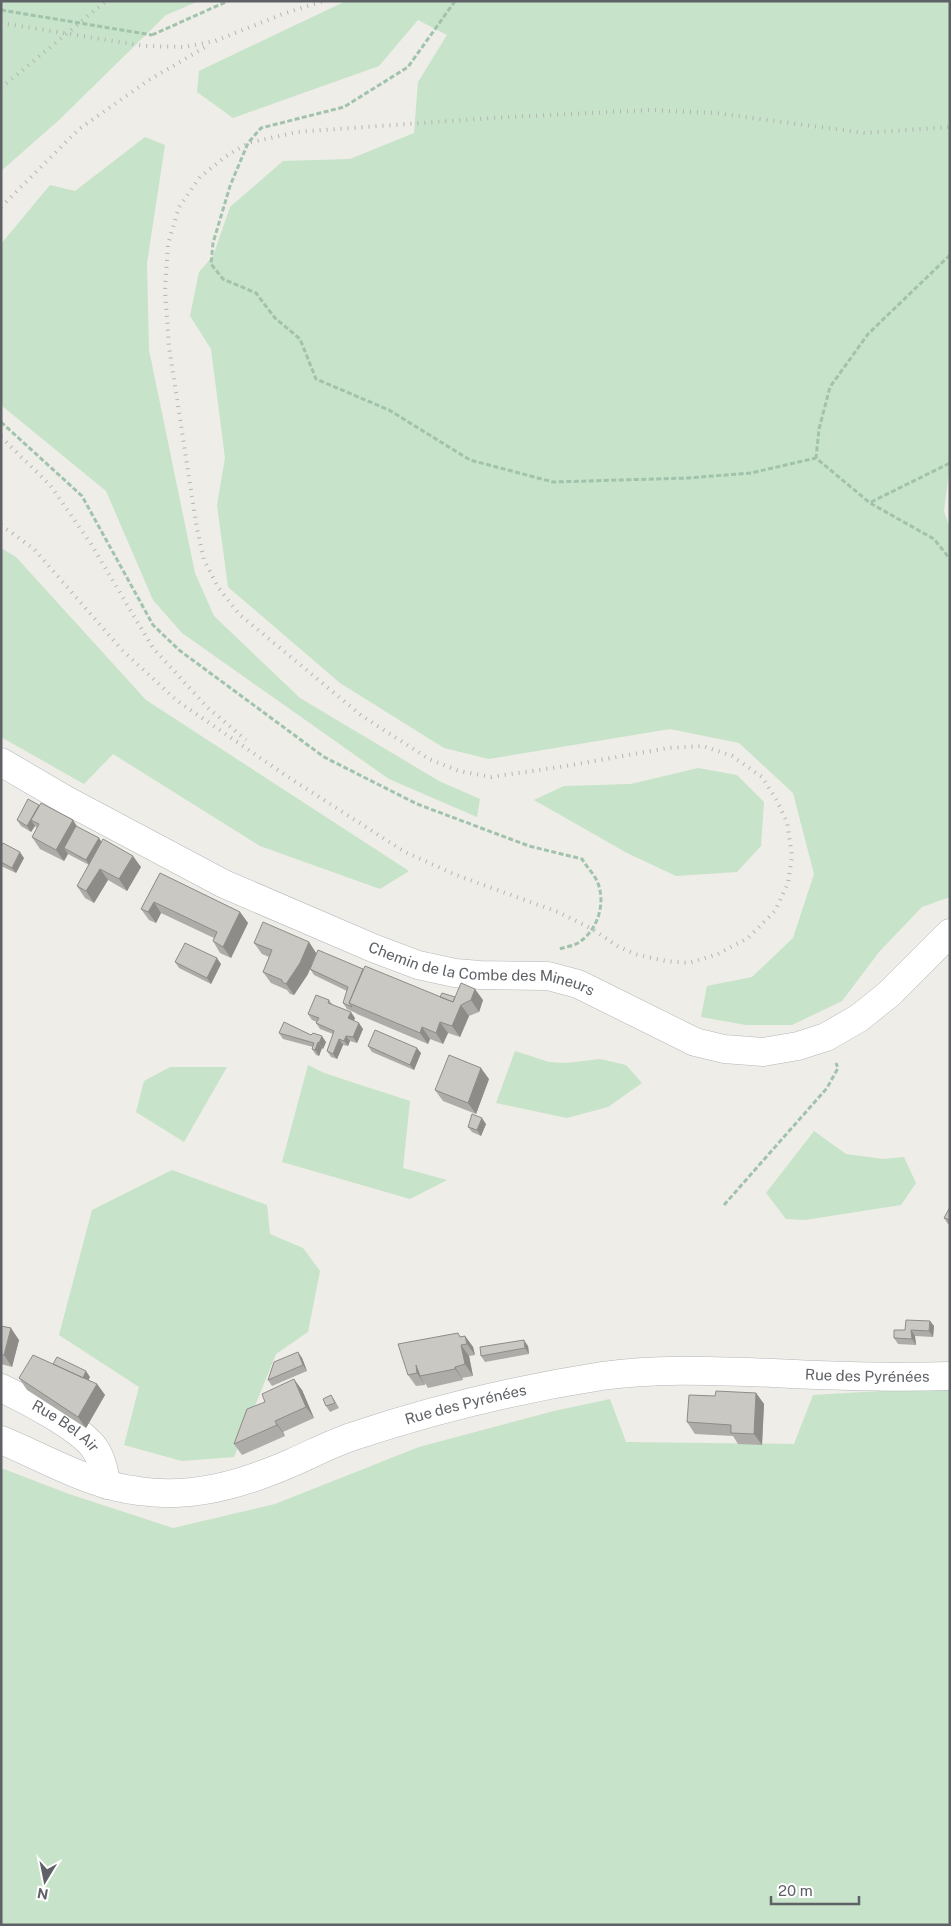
<svg xmlns="http://www.w3.org/2000/svg" width="951" height="1926" viewBox="0 0 951 1926" font-family="'Public Sans',sans-serif">
  <style>
    .green { fill: #c7e3c9 }
    .lines { fill: none; stroke-linecap: round; stroke-linejoin: round }
    .minor-casing { stroke: #b4b6ba; stroke-width: 29 }
    .path { stroke: #a1c3ac; stroke-width: 3; stroke-dasharray: 5 2.5; stroke-linecap: butt }
    .minor { stroke: #fff; stroke-width: 28 }
    .rail { stroke: #b4b5b5; stroke-width: 4; stroke-dasharray: 1 6; stroke-linecap: butt }
    .path-bridge { stroke: #a1c3ac; stroke-width: 3; stroke-dasharray: 5 2.5; stroke-linecap: butt }
    .wall { fill: #aeaca8 }
    .shaded-wall { fill: #8d8c88 }
    .building { fill: #cac8c3; stroke: #8d8c88 }
    .labels { text-anchor: middle; stroke-width: 5; stroke-linejoin: round; paint-order: stroke }
    .street-label { font-size: 15px; fill: #5e6165; stroke: #fff }
  </style>
  <rect width="100%" height="100%" fill="#eeede7"/>
  <!-- green -->
  <path class="green" d="M1,1H199L166,15L59,120L1,171Z
    M346,1H950V464L944,511L950,529V897L922,907L879,952L842,1001L792,1025H746L701,1017L707,986L752,977L793,938L814,874L793,793L739,743L670,729L489,759L444,748L340,683L228,587L217,505L225,458L211,349L190,316L199,272L213,256L230,207L283,161L350,159L414,133L418,82L447,35L418,20L379,66L233,118L197,92L199,71Z
    M145,137L165,145L147,263L149,350L195,573L214,616L300,698L439,781L480,799L477,817L389,779L182,633L153,600L106,491L1,405V244L50,185L75,191Z
    M1,548L16,557L146,700L409,871L380,889L260,846L113,754L84,784L1,737Z
    M698,768L737,775L764,802L761,846L737,872L676,876L627,853L534,800L564,786L631,784Z
    M515,1051L549,1062L566,1063L600,1059L626,1065L642,1083L608,1107L567,1118L496,1103Z
    M308,1065L324,1073L410,1101L403,1168L447,1180L410,1199L282,1162Z
    M170,1067H227L184,1142L136,1112L144,1081Z
    M814,1131L846,1154L883,1159L904,1157L916,1183L901,1205L805,1220L786,1219L766,1193Z
    M172,1170L267,1205L270,1234L303,1248L320,1271L308,1332L276,1354L234,1457L182,1461L124,1445L139,1387L59,1335L92,1210Z
    M950,1387V1925H1V1468L69,1494L173,1528L275,1504L419,1447L554,1411L610,1399L626,1442L794,1444L813,1395Z"/>
  <g class="lines">
    <defs>
      <g id="minor">
        <path id="s1" d="M1,762L66,800L224,884L373,948L418,965L455,973L480,975L548,976L578,984L695,1042L724,1049L763,1052L798,1046L826,1037L859,1018L889,994L950,933"/>
        <path id="s2" d="M1,1388C25,1399 81,1428 95,1449C102,1459 104,1472 107,1485"/>
        <path id="s3" d="M1,1440C47,1459 89,1485 139,1491C192,1499 243,1484 291,1463C312,1454 332,1443 354,1436C435,1409 518,1389 602,1376C659,1368 716,1371 773,1373C832,1376 891,1378 950,1376"/>
      </g>
    </defs>
    <!-- minor casing -->
    <use href="#minor" class="minor-casing"/>
    <!-- path -->
    <path class="path" d="M455,1L408,67L344,107L261,128L248,143L230,186L213,243L211,264L223,279L256,293L275,318L300,339L316,379L389,410L470,460L553,482L688,478L751,473L816,458
      M152,35L228,1
      M950,255L868,334L830,387L819,429L816,458L870,503L934,539L950,559
      M1,422L82,496L153,625L179,650L324,757L417,804L529,846L582,859C586,866 592,872 596,879C607,900 599,930 578,943C573,946 565,947 559,949
      M871,502L950,463
      M724,1205L827,1088L838,1068L836,1063"/>
    <!-- minor -->
    <use href="#minor" class="minor"/>
    <!-- rail -->
    <path class="rail" d="M1,23L145,46L184,47L215,41L283,14L323,1
      M1,88L106,1
      M1,207L79,129L149,80L207,46
      M1,437L50,485L91,544L153,648L207,707L246,740
      M1,525L34,549L122,650L176,700L288,777L405,852L456,875L558,912L592,929L619,947L638,955L666,961L689,963L718,954L748,938L775,911L788,883L792,856L787,822L776,799L762,777L732,756L703,746L668,748L566,766L491,777L459,771L429,759L362,716L239,614L218,587L204,560L197,529L169,347L165,290L168,244L179,207L200,177L225,157L248,143L297,132L490,118L650,110L715,113L865,133L950,127"/>
    <!-- path-bridge -->
    <path class="path-bridge" d="M1,10L152,35"/>
  </g>
  <!-- wall -->
  <path class="wall" d="M39,805L73,820L76,826L99,838L101,842L141,867L127,891L108,880L94,903L85,898L77,886L89,865L68,854L64,861L40,849L32,837L37,828L35,826L31,832L21,826L17,820Z
    M1,846L24,858L16,873L1,866Z
    M160,873L240,912L248,923L231,958L220,953L213,941L214,938L161,913L156,923L149,920L141,909Z
    M309,942L316,953L363,969L440,997L483,1000L479,1012L469,1016L460,1037L448,1033L443,1044L430,1039L428,1044L357,1014L356,1013L347,1009L343,1003L347,991L314,975L310,969L308,974L294,995L290,994L287,990L271,983L263,972L269,957L262,954L254,943Z
    M175,962L221,964L211,984L179,968Z
    M329,1000L332,1004L355,1018L354,1021L363,1029L357,1043L350,1041L348,1046L343,1045L337,1059L331,1057L327,1051L333,1034L320,1029L316,1023L317,1022L312,1020L308,1014Z
    M279,1033L311,1035L326,1042L323,1049L322,1048L319,1056L316,1055L312,1049L313,1047L283,1039Z
    M368,1046L421,1053L414,1070L372,1052Z
    M489,1079L476,1114L443,1101L435,1090Z
    M486,1124L481,1136L472,1132L468,1127Z
    M950,1207V1224H948L944,1218Z
    M930,1321L934,1326L933,1337L915,1336L916,1345L898,1344L894,1338L905,1330Z
    M1,1326L19,1340L12,1367L1,1364Z
    M465,1336L473,1347L475,1355L469,1356L473,1376L462,1378L463,1380L428,1388L425,1383V1385L416,1386L408,1375L461,1337Z
    M528,1346L529,1354L485,1362L481,1356Z
    M298,1352L302,1358L307,1371L272,1386L268,1380Z
    M53,1364L90,1377L88,1380L97,1384L105,1395L86,1428L27,1390L19,1378Z
    M302,1390L314,1418L283,1432L285,1436L242,1455L234,1444Z
    M756,1393L764,1404L762,1445L738,1444L733,1436L695,1434L687,1422L715,1396Z
    M331,1395L335,1401L339,1408L330,1412L326,1406Z"/>
  <!-- shaded-wall -->
  <path class="shaded-wall" d="M39,805L31,820L35,826L31,832L27,826Z
    M73,820L80,831L64,848L68,854L64,861L56,850Z
    M99,838L103,844L90,866L86,860Z
    M20,852L24,858L16,873L12,868Z
    M133,856L141,867L127,891L119,879Z
    M100,869L108,880L94,903L86,891Z
    M154,902L161,913L156,923L148,912Z
    M240,912L248,923L231,958L223,947Z
    M309,942L316,953L308,974L294,995L286,984Z
    M217,958L221,964L211,984L207,978Z
    M475,989L483,1000L479,1012L471,1000Z
    M461,1005L469,1016L460,1037L452,1026Z
    M351,1012L355,1018L352,1024L348,1018Z
    M440,1022L448,1033L443,1044L436,1033Z
    M359,1023L363,1029L357,1043L353,1037Z
    M422,1027L430,1039L428,1044L420,1033Z
    M322,1036L326,1042L323,1049L319,1043Z
    M346,1036L350,1041L348,1046L344,1041Z
    M339,1039L343,1045L337,1059L333,1054Z
    M318,1042L322,1048L319,1056L315,1050Z
    M417,1048L421,1053L414,1070L410,1065Z
    M481,1068L489,1079L476,1114L468,1103Z
    M482,1118L486,1124L481,1136L477,1130Z
    M930,1321L934,1326L933,1337L929,1331Z
    M11,1328L19,1340L12,1367L4,1355Z
    M911,1330L915,1336L916,1345L912,1339Z
    M465,1336L473,1347L475,1355L467,1344Z
    M524,1340L528,1346L529,1354L525,1348Z
    M461,1345L469,1356L473,1376L465,1364Z
    M298,1352L302,1358L307,1371L303,1365Z
    M416,1365L420,1376L425,1385L417,1373Z
    M455,1367L462,1378L463,1380L455,1369Z
    M86,1371L90,1377L85,1387L81,1381Z
    M294,1379L302,1390L314,1418L306,1407Z
    M97,1384L105,1395L86,1428L78,1417Z
    M756,1393L764,1404L762,1445L754,1434Z
    M275,1421L283,1432L285,1436L277,1425Z"/>
  <!-- building -->
  <path class="building" d="M28,799L39,805L27,826L17,820Z
    M41,803L73,820L56,850L32,837L39,824L31,820Z
    M76,826L99,838L86,860L64,848Z
    M103,839L133,856L119,879L100,869L86,891L77,886Z
    M3,843L20,852L12,868L1,862V846Z
    M160,873L240,912L223,947L213,941L217,932L154,902L148,912L141,909Z
    M263,922L309,942L300,963L286,984L282,982V980L263,972L272,950L254,943Z
    M185,943L217,958L207,978L175,962Z
    M318,950L363,969L349,1003L352,1007L343,1003L348,987L310,969Z
    M365,966L453,1002L461,983L475,989L471,1000L461,1005L452,1026L440,1022L436,1033L422,1027L420,1033L349,1003Z
    M442,993L455,997L453,1002L440,997Z
    M316,995L329,1000L328,1003L351,1012L348,1018L359,1023L353,1037L346,1036L344,1041L339,1039L333,1054L327,1051L334,1031L316,1023L319,1018L308,1014Z
    M284,1022L311,1035L313,1033L322,1036L319,1043L318,1042L315,1050L312,1049L314,1043L279,1033Z
    M375,1030L417,1048L410,1065L368,1046Z
    M449,1055L481,1068L468,1103L435,1090Z
    M472,1114L482,1118L477,1130L468,1127Z
    M950,1207V1220L944,1218Z
    M906,1320L930,1321L929,1331L911,1330L912,1339L894,1338V1330H905Z
    M1,1326L11,1328L4,1355H1Z
    M458,1333L460,1337L465,1336L467,1344L461,1345L465,1364L455,1367V1369L420,1376L416,1365L417,1373L408,1375L398,1344Z
    M524,1340L525,1348L481,1356L480,1347Z
    M298,1352L303,1365L268,1380L274,1362Z
    M33,1355L97,1384L78,1417L19,1378Z
    M57,1357L86,1371L83,1378L53,1364Z
    M294,1379L306,1407L275,1421L277,1425L234,1444L247,1409L265,1402L262,1394Z
    M716,1391L756,1393L754,1434L731,1433V1425L687,1422L689,1395L715,1396Z
    M331,1395L335,1403L326,1406L323,1399Z"/>
  <g class="labels">
    <!-- street labels -->
    <g class="street-label">
      <text dy="5" stroke="none"><textPath href="#s1" startOffset="528">Chemin de la Combe des Mineurs</textPath></text>
      <text dy="5" stroke="none"><textPath href="#s3" startOffset="894">Rue des Pyrénées</textPath></text>
      <text dy="5" stroke="none"><textPath href="#s3" startOffset="489">Rue des Pyrénées</textPath></text>
      <text dy="5" stroke="none"><textPath href="#s2" startOffset="75">Rue Bel Air</textPath></text>
    </g>
  </g>
  <!-- border -->
  <rect width="951" height="1926" fill="none" stroke="#5e6165" stroke-width="5"/>
  <!-- north arrow -->
  <g transform="translate(45 1881) rotate(190)" stroke="#ffffff" stroke-width="4" paint-order="stroke">
  <path d="M0-4L9 19L0 12L-9 19Z" fill="#5e6165"/>
  <text y="-8" font-size="14" font-weight="bold" text-anchor="middle" fill="#5e6165">N</text>
  </g>
  <!-- scale -->
  <path d="M771 1896v8h88v-8" fill="none" stroke="#5e6165" stroke-width="2.5"/>
  <text x="778" y="1896" font-size="15" fill="#5e6165" stroke="#ffffff" stroke-width="4" paint-order="stroke">20 m</text>
</svg>
